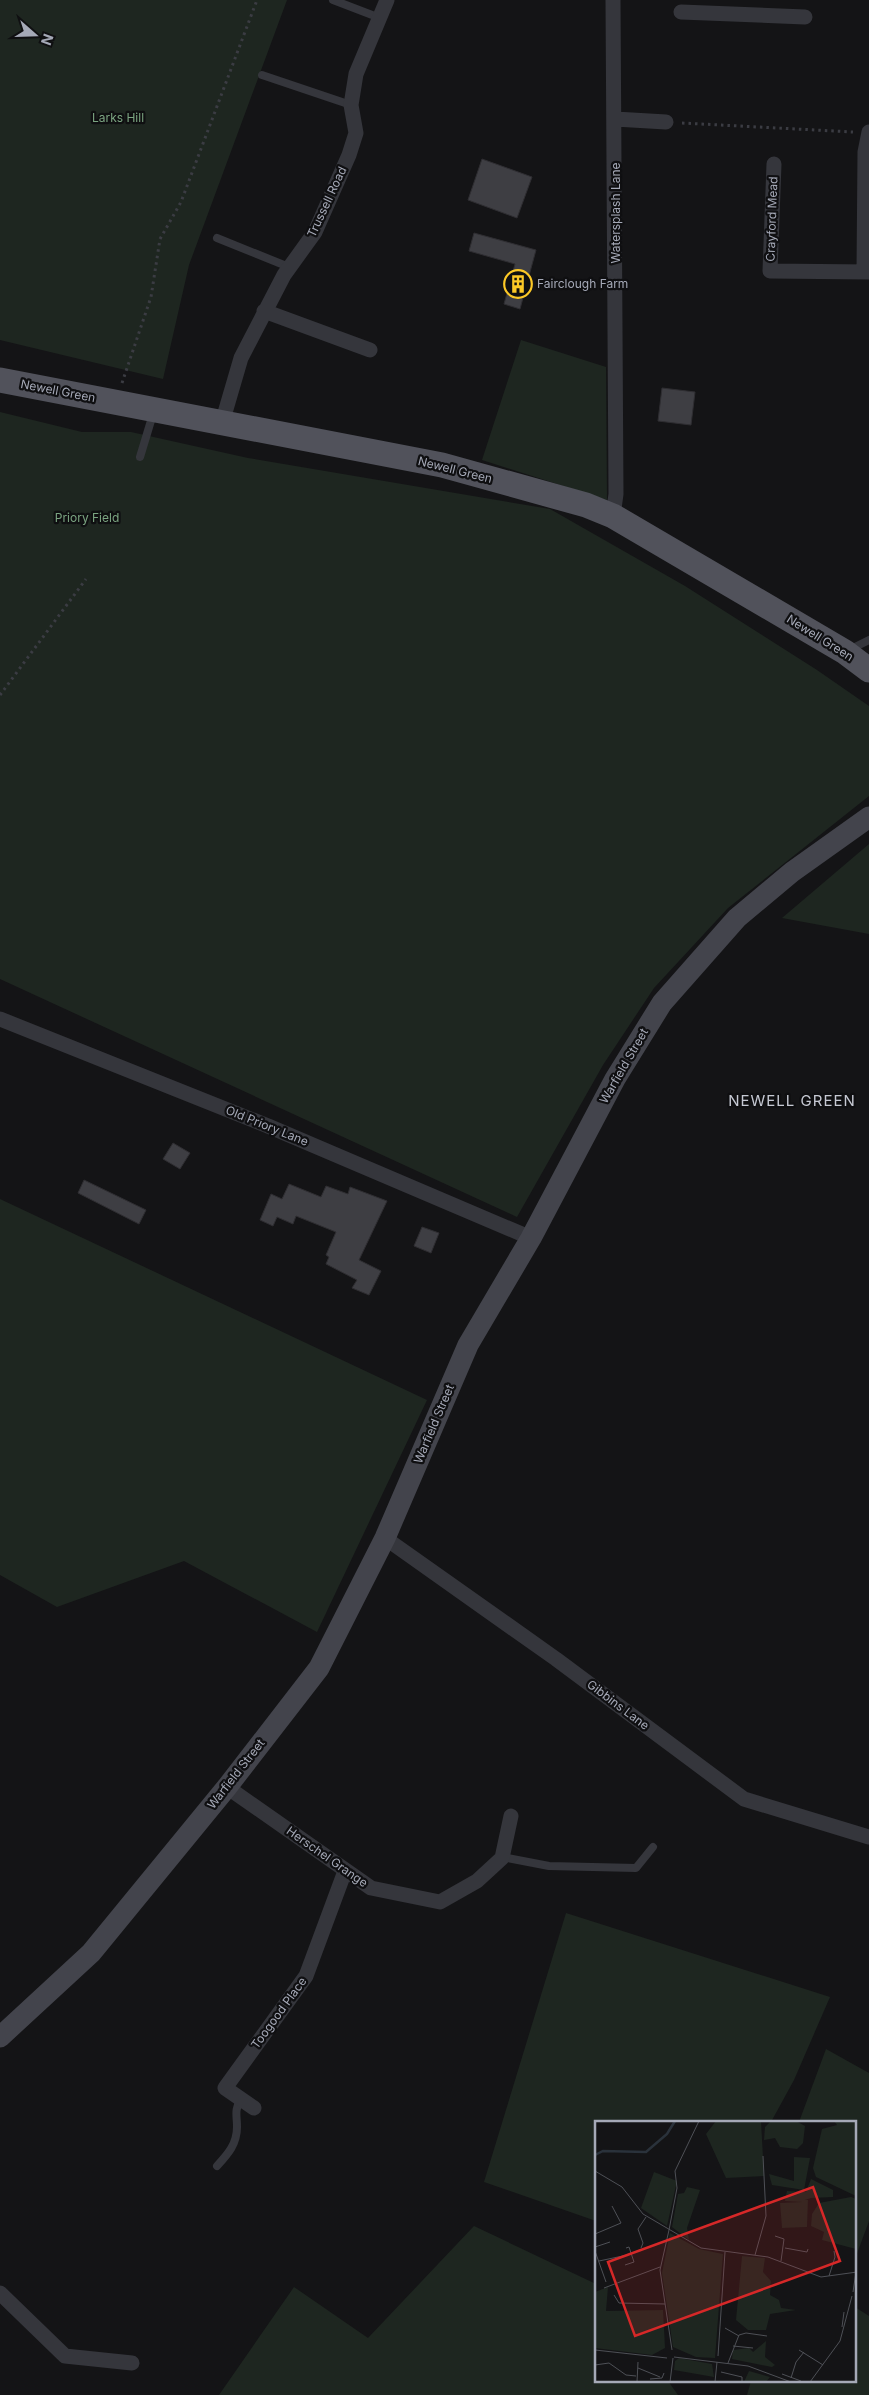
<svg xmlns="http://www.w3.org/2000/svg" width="869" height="2395" viewBox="0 0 869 2395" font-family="Inter,sans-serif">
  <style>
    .green { fill: #1e2620 }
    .building { fill: #3e3e43; stroke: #2f2e32 }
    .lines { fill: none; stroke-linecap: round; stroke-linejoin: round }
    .path { stroke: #3b3c43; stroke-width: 3; stroke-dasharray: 2.5 4; stroke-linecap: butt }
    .service { stroke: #35363c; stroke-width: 8 }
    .minor { stroke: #35363c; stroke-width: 15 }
    .secondary { stroke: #43444c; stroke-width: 21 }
    .primary { stroke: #51525b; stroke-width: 25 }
    .labels { text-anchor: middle; stroke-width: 4.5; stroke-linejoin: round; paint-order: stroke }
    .park-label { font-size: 12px; fill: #7ba481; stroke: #0f0f11 }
    .street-label { font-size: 12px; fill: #a5a9b7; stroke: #0f0f11 }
    .poi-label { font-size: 12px; fill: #a5a9b7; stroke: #0f0f11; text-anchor: start }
    .quarter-label { font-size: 15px; letter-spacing: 1px; fill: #c6c9d3; stroke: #0f0f11 }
    .inset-river { fill: none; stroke: #2a323b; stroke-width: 2.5 }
    .inset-road { fill: none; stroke: #4e5056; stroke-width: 1 }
    .view { fill: #d62828; fill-opacity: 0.15; stroke: #d62828; stroke-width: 2.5 }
    .inset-edge { fill: none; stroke: #a5a9b7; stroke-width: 2.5 }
  </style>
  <rect width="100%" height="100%" fill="#141416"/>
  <!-- green -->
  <path class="green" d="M0,0H287L189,265L163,379L0,340Z
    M521,340L606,367L607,500L482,460Z
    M0,412L82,432H131L248,458L550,509L685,586L817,670L869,706V796L728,908L654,988L603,1065L517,1217L0,979Z
    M869,844V934L782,918Z
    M0,1199L427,1400L317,1632L184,1561L57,1607L0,1575Z
    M566,1913L830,1997L794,2080L771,2122H596V2221L484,2182Z
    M826,2049L869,2073V2221L855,2259V2122H799Z
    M474,2226L596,2284V2381H668L678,2395H219L294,2287L368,2338Z
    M855,2307L869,2316V2395H747L751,2381H855Z"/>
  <!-- building -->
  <path class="building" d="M482,159L532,177L517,218L468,200Z
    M474,233L536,250L520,309L504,304L515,264L469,251Z
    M662,388L695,392L691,425L658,421Z
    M173,1143L190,1153L180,1169L163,1159Z
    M84,1180L146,1210L139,1224L78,1193Z
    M289,1184L321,1197L326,1186L348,1194L350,1187L387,1201L359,1260L381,1271L369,1295L352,1288L357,1280L326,1264L329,1257L326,1255L336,1232L296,1216L293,1224L277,1217L273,1226L260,1220L271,1194L282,1199Z
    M422,1227L439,1233L431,1253L414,1246Z"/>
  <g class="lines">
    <!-- path -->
    <path class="path" d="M682,123L853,132
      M122,383L151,297L160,239L181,202L257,0
      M0,695L86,579"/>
    <!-- service -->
    <path class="service" d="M333,0L380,18
      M262,75L351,105
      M217,238L289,267
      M140,457L153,414
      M849,650L869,640
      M502,1857L549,1866L636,1868L653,1847
      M217,2166C228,2154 237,2144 237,2127C237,2115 234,2110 241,2099"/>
    <!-- minor -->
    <path class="minor" d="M613,0L616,494L613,516
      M681,12L805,17
      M615,119L666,122
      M774,164L770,271L869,272
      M864,272L865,152L869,132
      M264,311L370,350
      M222,423L241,358L284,275L315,232L349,155L356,133L351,105L356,74L387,0
      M0,1019L268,1126L531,1238
      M385,1538L556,1659L744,1799L869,1837
      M227,1787L371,1888L440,1902L477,1881L502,1858L511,1816
      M254,2108L225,2088L306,1976L345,1871
      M0,2293L65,2356L132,2363"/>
    <!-- secondary -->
    <path class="secondary" d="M0,2037L91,1953L227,1787L319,1668L385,1538L468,1345L531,1238L615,1079L662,1003L737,918L792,872L869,817"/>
    <!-- primary -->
    <path class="primary" d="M0,380L442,465L586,505L613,516L845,652L869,670"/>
  </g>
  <!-- icons -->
  <defs>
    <symbol id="building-ring" viewBox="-11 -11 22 22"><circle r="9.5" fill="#0f0f11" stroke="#fcc826" stroke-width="1.5"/><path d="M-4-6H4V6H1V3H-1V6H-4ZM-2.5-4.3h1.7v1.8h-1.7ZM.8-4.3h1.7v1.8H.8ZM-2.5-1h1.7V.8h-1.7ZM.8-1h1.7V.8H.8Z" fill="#fcc826"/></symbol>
  </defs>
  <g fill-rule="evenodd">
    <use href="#building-ring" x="502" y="268" width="32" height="32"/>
  </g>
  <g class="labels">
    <!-- park labels -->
    <g class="park-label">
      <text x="118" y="122">Larks Hill</text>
      <text x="87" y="522">Priory Field</text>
    </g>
    <!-- street labels -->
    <g class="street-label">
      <text transform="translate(327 202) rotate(-65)" y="4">Trussell Road</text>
      <text transform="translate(616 213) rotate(-90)" y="4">Watersplash Lane</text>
      <text transform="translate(772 219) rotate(-88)" y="4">Crayford Mead</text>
      <text transform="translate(58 391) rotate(11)" y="4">Newell Green</text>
      <text transform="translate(455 470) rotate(14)" y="4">Newell Green</text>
      <text transform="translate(820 638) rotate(32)" y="4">Newell Green</text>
      <text transform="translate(624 1066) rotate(-60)" y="4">Warfield Street</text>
      <text transform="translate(267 1126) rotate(22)" y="4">Old Priory Lane</text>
      <text transform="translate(434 1424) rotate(-67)" y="4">Warfield Street</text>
      <text transform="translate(618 1705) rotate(37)" y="4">Gibbins Lane</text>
      <text transform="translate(236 1774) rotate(-52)" y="4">Warfield Street</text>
      <text transform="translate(327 1857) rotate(35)" y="4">Herschel Grange</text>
      <text transform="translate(279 2013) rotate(-54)" y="4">Toogood Place</text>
    </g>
    <!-- poi labels -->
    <g class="poi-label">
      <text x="537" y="288">Fairclough Farm</text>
    </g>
    <!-- quarter labels -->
    <g class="quarter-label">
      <text x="792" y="1106">NEWELL GREEN</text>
    </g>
  </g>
  <!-- overview -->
  <g transform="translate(595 2121)">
    <rect width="261" height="261" fill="#141416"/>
    <path d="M121,0H166L169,55L131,57L111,13ZM176,0H201L210,5L208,22L202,28L185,26L180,17L169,19L170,6ZM239,0L261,1V75L221,56L218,47L227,8L242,4ZM199,36L215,37L209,69L177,64L174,53L199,60ZM59,51L82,60L72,105L46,87ZM216,58L238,69V76L216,77L210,79H213L212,106L187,107L185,82L207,81L190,80L192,70L211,71ZM92,66L105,69L92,107L94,119L77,106L83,73L89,72ZM256,76L261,78V128L227,119L229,111L216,105L217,93L224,82ZM75,112L104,128L128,133L120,237L101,236L78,226L67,152ZM147,135L170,137L168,151L176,160L175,174L184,179L186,187L201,189L175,193L171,209H153L141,199ZM13,166L11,190L68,189L70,227L57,234L0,227V171ZM171,220L170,236L180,244L177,246L137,238L138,229L154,227L158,231ZM84,237L117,243L119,256L79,249L80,240ZM154,250L175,256L171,261H149Z" fill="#1e2620"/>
    <path class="inset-river" d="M0,34L8,30L51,31L72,13L80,0"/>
    <path class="inset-road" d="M0,50L27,66L48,93L106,127L173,136L226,156L262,151M74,109L82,67L80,50L104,0M74,109L65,149L77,229M0,113L26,102L17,85M180,115L189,118L186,140M0,126L15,121M46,127L48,122L43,108L51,96M190,127L212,131L213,128M0,130L11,161M160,134L171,95L168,35M4,140L37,133M30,144L39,141L34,126L31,127M234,155L240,136L239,130M9,167L65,146M258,171L261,151M19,174L24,182L70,183M247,206L249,191M130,207L144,215M138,225L158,227M0,229L72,237M204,229L228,244M123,235L130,131M79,236L153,245L196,261M133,242L144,214L151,212L172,215M0,244L14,242L31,254L41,255M43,247L65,256M126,251L147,256V261M187,253L206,260M196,257L201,241L209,231M55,258L67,257L69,252M42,261L43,241M75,261L78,237M120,261L122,241M215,261L245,220L257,175"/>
    <path class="view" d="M218,66L245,140L40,215L13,141Z"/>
    <rect width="261" height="261" class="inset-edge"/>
  </g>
  <!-- north arrow -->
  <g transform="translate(35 35) rotate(110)" stroke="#0f0f11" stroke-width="4" paint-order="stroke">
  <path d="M0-4L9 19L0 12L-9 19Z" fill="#a5a9b7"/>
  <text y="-8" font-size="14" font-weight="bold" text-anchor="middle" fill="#a5a9b7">N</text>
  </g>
</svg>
